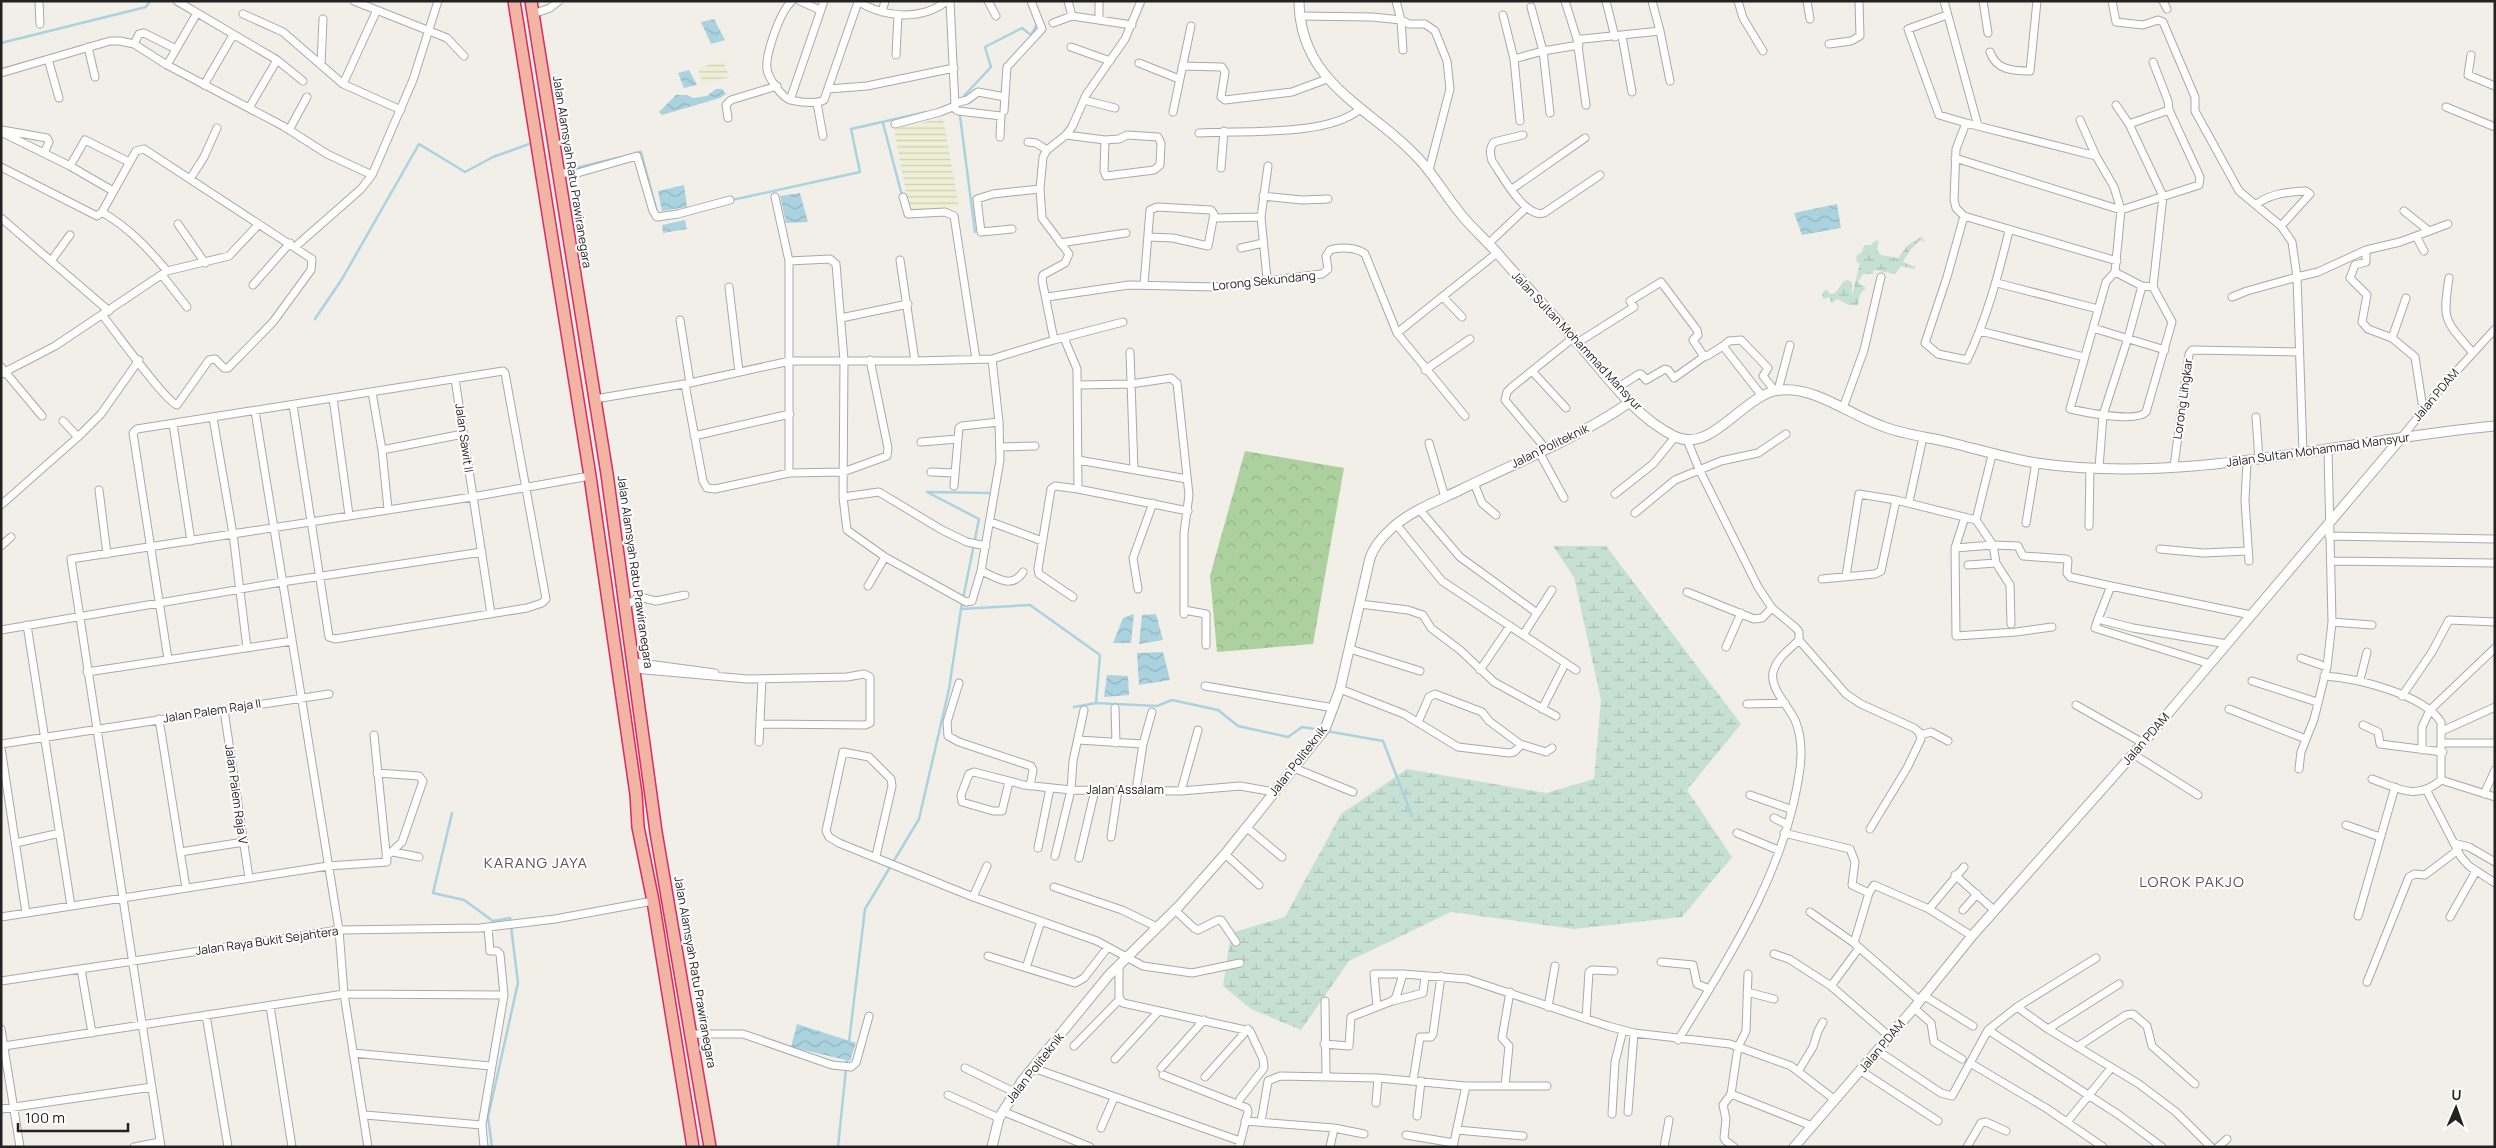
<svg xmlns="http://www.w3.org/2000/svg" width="2496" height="1148" viewBox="0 0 2496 1148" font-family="Manrope,sans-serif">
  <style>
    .farmland { fill: url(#farmland-rules) }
    .forest { fill: url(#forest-crowns) }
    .wetland { fill: url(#wetland-marsh) }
    .water { fill: url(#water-waves) }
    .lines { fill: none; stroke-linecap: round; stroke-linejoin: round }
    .stream { stroke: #aad3df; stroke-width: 2.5 }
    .minor-casing { stroke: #a9a9a9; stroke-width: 9 }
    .tertiary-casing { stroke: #a9a9a9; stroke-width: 11 }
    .trunk-casing { stroke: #dc2a67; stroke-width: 14 }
    .minor { stroke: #fff; stroke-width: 7 }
    .tertiary { stroke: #fff; stroke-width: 9 }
    .trunk { stroke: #f2b4a3; stroke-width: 11 }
    .labels { text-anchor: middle; stroke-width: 4; stroke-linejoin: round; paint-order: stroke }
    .street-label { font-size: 12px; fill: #222; stroke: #fff }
    .quarter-label { font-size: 15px; letter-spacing: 1px; fill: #555; stroke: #fff }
  </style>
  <defs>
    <pattern id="farmland-rules" width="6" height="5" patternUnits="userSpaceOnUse" patternTransform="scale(1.25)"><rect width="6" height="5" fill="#eef0d5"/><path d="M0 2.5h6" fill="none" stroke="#ccceb7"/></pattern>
    <pattern id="forest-crowns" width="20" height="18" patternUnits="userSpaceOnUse" patternTransform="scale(1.25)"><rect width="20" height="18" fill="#add19e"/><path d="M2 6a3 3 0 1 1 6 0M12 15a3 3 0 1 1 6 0" fill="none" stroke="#95b388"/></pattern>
    <pattern id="wetland-marsh" width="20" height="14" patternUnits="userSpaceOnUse" patternTransform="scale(1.25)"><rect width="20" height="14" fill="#c6e0d4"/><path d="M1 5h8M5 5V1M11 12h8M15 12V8" fill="none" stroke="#aac0b6"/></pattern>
    <pattern id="water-waves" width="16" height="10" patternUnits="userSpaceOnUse" patternTransform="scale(1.25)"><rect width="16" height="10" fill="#aad3df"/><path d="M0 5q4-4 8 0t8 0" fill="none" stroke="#92b5bf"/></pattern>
  </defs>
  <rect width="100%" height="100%" fill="#f2efe9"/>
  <!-- farmland -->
  <path class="farmland" d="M723,61L730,77L702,84L698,68Z
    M943,118L959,207L910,213L894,129Z"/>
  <!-- forest -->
  <path class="forest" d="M1245,451L1344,468L1313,644L1217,652L1210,576Z"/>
  <!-- wetland -->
  <path class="wetland" d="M1921,237L1925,242L1920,240L1910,250L1903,262L1916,267L1915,269L1901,266L1895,274L1874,270L1873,274H1863L1858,282L1866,288L1860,294L1858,305H1849L1837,299L1832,303L1829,297L1823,299L1822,294L1826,289L1830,294L1835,293L1844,281L1848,280L1852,283V295L1860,263H1857L1856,256L1862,252L1864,245H1871L1876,240L1879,242L1877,250L1881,255L1898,258L1908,245Z
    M1553,546H1606L1741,724L1687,790L1732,857L1682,917L1574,929L1451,912L1349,961L1301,1030L1251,1009L1223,986L1231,933L1285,917L1341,814L1407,769L1546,793L1594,779L1601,700L1574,577Z"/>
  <!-- water -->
  <path class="water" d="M714,19L725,40L711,44L701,22Z
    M689,70L697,85L684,88L678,73Z
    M716,89H722L726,94L720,98L662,115L659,112L676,95H687L693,98L707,96Z
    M684,185L687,207L662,211L658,191Z
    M800,193L808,222L786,223L780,196Z
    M1837,204L1841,228L1802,235L1794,213Z
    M685,220L687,229L663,233L662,225Z
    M1134,614L1131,643H1113L1123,618Z
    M1156,614L1163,640L1139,644L1142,615Z
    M1163,652L1170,680L1139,685L1137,653Z
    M1107,675L1128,676L1129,695L1104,697Z
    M797,1024L856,1043L850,1061L791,1047Z"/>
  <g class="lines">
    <!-- stream -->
    <path class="stream" d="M1,43L146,7L150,1
      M946,107L963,97L991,67L985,47L1022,28L1031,35L1038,23
      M960,116L975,232
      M883,123L901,192
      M556,135L563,132L572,169L621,157
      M636,153L641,152L657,212
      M732,200L860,172L851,129L926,112
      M315,319L342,279L419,144L465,172L493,157L532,143
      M961,609L1030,605L1100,655L1096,703
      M1074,707L1096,703L1157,706L1172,700L1218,710L1238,726L1288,737L1302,727L1321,730
      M1326,731L1383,741L1412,816
      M452,813L433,893L464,900L493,921L510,918L518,983L488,1117L492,1147
      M849,1042L865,909L919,819L949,689L961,609L979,519L927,492L990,493
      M838,1147L847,1059"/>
    <defs>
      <path id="minor" d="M39,1L40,24
        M177,1L277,60L303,81
        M354,1L447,38L464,56
        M792,1C780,11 765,55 767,69C768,78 782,97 790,100C793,101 798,101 801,102C810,102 817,104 824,100L858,2
        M800,1L820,10
        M857,1C885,18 921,21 947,1
        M988,1L996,16
        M1068,1L1072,16
        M1396,1L1401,20L1403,50
        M1565,1L1577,39H1583L1660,31L1652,1
        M1606,1L1615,37
        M1738,1L1743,18L1763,51
        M1807,1L1810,19
        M1944,1L1978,126
        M1983,1L1988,33
        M2112,1L2116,22L2143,25L2158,20L2163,22L2195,97V111L2239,191L2281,226L2292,242L2297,277L2318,272L2366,250L2400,242L2448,224
        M2163,1L2167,9
        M1531,7L1543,51L1550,113
        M882,12L885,1
        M243,14L283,32L343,84L401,110
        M533,14L550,8L559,1
        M1503,15L1514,59L1520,121
        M1947,15L1908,29L1939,115L1966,123
        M1299,16L1372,17L1401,20L1409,24H1425L1435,31L1447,61L1450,89L1429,170
        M1099,19V1
        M1053,23L1072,16L1132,25
        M1660,31L1670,81
        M1622,36L1632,92
        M1577,39L1586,105
        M134,44L139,34L144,33L176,49
        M1829,44L1851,41L1860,36L1859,1
        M88,47L95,77
        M1071,47L1110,61
        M1990,52C1996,70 2013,71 2030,71L2037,1
        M896,55L898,15
        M2471,55L2468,75L2495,86
        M48,59L59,98
        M1514,59L1543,51L1579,45
        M1139,63L1179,79
        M167,65L197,13
        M321,65L323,19
        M1182,66L1222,67L1225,72L1221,97L1225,100L1292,92L1327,79
        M1,73L110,41H120L134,44L167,65L283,126L327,154L372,175
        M343,84L376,12
        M204,85L233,35
        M828,89L867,86L954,68
        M790,100L824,1
        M1084,100L1115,108
        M817,103L823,136
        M956,103L967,100L978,92L1005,97
        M2446,107L2495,127
        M249,108L277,60
        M954,108L958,111L1001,116L1000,137
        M1004,111L1007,67L1042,29L1031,1
        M1173,112L1191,26
        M728,118L726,105L731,100L777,86
        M2080,120L2096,156L2114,187L2121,210L2115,272L2106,282L2070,409C2084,412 2136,423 2146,412L2172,322L2153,287L2163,196L2129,124L2116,105
        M895,124L940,112L955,106L950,1
        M2129,124L2169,110
        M2,130L47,138L49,142L44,153
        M289,130L307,97
        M1,132L70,166L113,191
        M1199,133C1242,130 1325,137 1359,110
        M1066,135L1105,140
        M1127,135L1158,137L1161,143L1160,165L1154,170L1106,176L1104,171L1105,140L1119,139Z
        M1523,135L1494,142C1489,149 1490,153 1492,161C1502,175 1525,219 1544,213L1600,175
        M1028,142L1036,143L1047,150
        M2096,156L1966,123L1956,149L1954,200L1956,208L1964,216L2117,261
        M1955,158L2121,210L2199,185L2200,177L2169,110L2168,101L2153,62
        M70,166L85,140L129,162
        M1,167L97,216L102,212L136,151L144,149L312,259L311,270L273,322L228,368H224L215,359L209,360L177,405C165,401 115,331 103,316
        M1221,168L1224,131
        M557,172L574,174L637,156L653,211L657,217L678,214L730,200
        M190,179L204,157L217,128
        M1512,189L1585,138
        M1263,196L1302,200L1328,199
        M775,197L789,261V473
        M903,197L908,214L945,212L954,216L976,359
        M2257,204C2271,193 2289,192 2306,191L2310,194L2281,226
        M2404,211L2429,231
        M102,212C129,228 147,247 167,271
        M1964,216L1947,277L1925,343L1938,354L1967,360C1987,318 1998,276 2009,231
        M1,218L109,311
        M1214,218L1261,217
        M178,224L205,263
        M1012,229L981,232L977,199L993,194L1040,189
        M2416,236L2424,251
        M1060,243L1126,233
        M1488,244L1526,208
        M295,247L361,189L372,175L413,80L438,1
        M1241,248L1263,243
        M2366,250V262L2355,265L2350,278L2367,295L2362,322L2368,329L2392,338L2415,357L2423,409
        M900,260L915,361
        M51,261L70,235
        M789,261L830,259L836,264L844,360L843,497L847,530L885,557L966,602L972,601L981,571L1000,460L999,422L992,359
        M2115,272L2142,286L2153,287
        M162,275L187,307
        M2449,278C2442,322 2445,320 2473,353
        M1267,279L1261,217L1268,166
        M1997,283L2098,309
        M1144,284L1150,210L1157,207L1211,210L1214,214L1208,246L1173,238L1148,237
        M253,285L290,243
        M729,287L739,372
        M1047,297L1129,285L1215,287L1322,274L1328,269L1326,256L1330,250C1339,247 1357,247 1365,254L1397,333L1465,416
        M1443,297L1462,317
        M2232,297L2247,291L2297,277L2303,453
        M841,318L908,304
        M680,320L690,383
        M1123,322L1054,340L1042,280L1043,275L1065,263L1069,254L1042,218L1040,189L1043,157L1047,150L1066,135L1072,127L1086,95L1125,39L1141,1
        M2093,328L2165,350
        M1980,331L2084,357
        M1397,333L1497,253
        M1064,338L1077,369L1078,489L1188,511
        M2392,338L2406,298
        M1577,343L1634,307L1630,301L1661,282L1697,330L1698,335L1693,340L1703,355L1707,356L1723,346L1762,396
        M1723,346L1729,341L1741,340L1768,368L1763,376L1775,391
        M1130,352L1134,470
        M1,367L42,416
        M1425,370L1470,339
        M1532,371L1566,408
        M1,374L55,346L167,271L229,256L258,225
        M455,379L491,614
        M685,384L703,481L707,488L715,489L789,473L843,472L887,456L888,448L870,360
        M1079,385L1131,384L1171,378L1177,383L1189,495L1184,533V614
        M1617,388L1639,374H1641L1646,380L1665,369L1668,370L1674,378L1705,356
        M1778,390L1790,345
        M372,392L382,450L388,509
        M333,398L349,515
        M595,399L690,383L790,361H915L992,359L1054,340
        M1843,408L1864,350L1881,277
        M255,411L339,930L344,994L368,1147
        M2256,417L2259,460
        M213,418L233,534L247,648
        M173,424L191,541
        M694,436L790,414
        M78,437L101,414L139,360
        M2402,437L2441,388L2495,329
        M1687,440L1699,469L1758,587L1772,608L1796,628L1799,632V640L1846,694L1861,704L1914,728L1919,732L1921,739L1907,768L1870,829
        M921,442L958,439L959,428L962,426L999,422
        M1429,443L1445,497
        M1000,447L1035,446
        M1546,449L1505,400L1507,392L1512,387L1573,338
        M382,450L463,434
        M1539,452L1564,498
        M1078,460L1187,479
        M2247,462L2245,500L2249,561
        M2174,466L2189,354L2192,350L2299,352
        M2099,468L2103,415L2128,338L2142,286
        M931,472L955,473
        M1474,483L1482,503L1496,515
        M954,486L958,439
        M99,490L107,554
        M1615,494L1653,464L1675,437
        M843,497L879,492L942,530L967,542L986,546
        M1909,502L1923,437
        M1,505L78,437L63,421
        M1419,509L1460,557L1537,613
        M1635,513L1675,480L1721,461L1758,453L1786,434
        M1965,517L1955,548L1956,636L2016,632L2052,627
        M991,522L1042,541
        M2026,523L2036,462
        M1396,524L1442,581L1576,670
        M2089,526L2090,468
        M2329,536L2495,539
        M1,546L11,537
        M1955,548L1993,545L2018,546L2023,556L2066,559L2068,560L2067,573L2070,577L2111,586L2098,619L2133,628L2227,644
        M2160,549L2203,553L2248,551
        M2331,561L2495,563
        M1996,563L2010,585L2011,624
        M1968,565L1996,563L1993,545L1976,520L1992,455
        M981,571C997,577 1011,590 1023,572
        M1846,576L1859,494L1896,500
        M1822,579L1875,574L1881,571L1896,500L1976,520
        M868,586L885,557
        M2111,586L2251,615
        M1138,589L1133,558L1153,503
        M1687,592L1754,619L1762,618L1772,608
        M1073,597L1039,574L1038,569L1051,489L1055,486L1078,489
        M1360,604L1408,610L1423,615L1431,628L1460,650L1494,682L1556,716
        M625,606L639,597L656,601L685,595
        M1184,610L1206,614V645
        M2098,619L2095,628L2210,664
        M2332,622L2372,625
        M27,625L71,906
        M1,630L282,582L482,552
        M1523,635L1552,590
        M1726,647L1741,613
        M1350,649L1420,671
        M2301,658L2327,667
        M168,659L133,433L137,429L503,371L505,373L546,599L542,603L527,608L335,639L329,637L293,405
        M633,662L715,673
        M634,669L747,679L847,677L864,674L870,677V723L865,725L761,724
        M1480,670L1510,626
        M87,672L292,641
        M2324,676C2356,678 2423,694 2441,722V780C2417,801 2399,789 2372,779
        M2360,680L2367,652
        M2252,681L2317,702
        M959,683L947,722L948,736L959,742L1031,766L1033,770L1030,786
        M1205,686L1334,708
        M1340,689L1404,714L1458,747L1509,753L1514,752L1521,745
        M2402,696L2432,652L2449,620L2495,622
        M1747,704L1785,703
        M2076,705L2143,743
        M1115,708L1116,743
        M1542,709L1565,664
        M2229,709L2306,739
        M224,710L249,878
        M159,719L186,888
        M1418,722L1429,697L1435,694L1482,712L1489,721L1520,744L1546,752L1552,748
        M2363,725L2378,732L2380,744L2443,752
        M2442,731L2495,707
        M1920,735L1931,732L1948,741
        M1078,740L1143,744
        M759,742L762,679
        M2442,743H2495
        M1,744L329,694
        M1,748L26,913
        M2422,750V727L2430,710L2495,648
        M2133,754L2198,795
        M1294,768L1353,792
        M2299,769L2301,752L2314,719L2327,667L2332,622L2328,449
        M377,773L419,776L423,781L402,842L386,857
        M2441,780L2495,797
        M1009,782L1002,811H993L962,802L961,795L969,774L974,772L1024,785L1071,790L1181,791L1240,786L1274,792
        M1136,790L1143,744L1152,712
        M1181,791L1198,730
        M2427,791L2461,857L2469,866L2495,883
        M2484,794L2495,770
        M1750,795L1790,809
        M1774,818L1786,824
        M2346,825L2380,837
        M1246,827L1282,857
        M1737,833L1778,850
        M1784,833L1850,849L1855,862L1852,885L1869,893
        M1111,837L1118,790
        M16,843L60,833
        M2454,843L2469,847L2495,862
        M1038,848L1050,788
        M180,852L244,842
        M393,852L419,857
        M1225,854L1259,885
        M876,856L892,786L891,779L869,757L843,752L826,831L829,837L839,843L973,897L1097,941L1143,966L1192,973L1240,963
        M1055,856L1071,790L1073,761L1084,710
        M1079,858L1095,790
        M1955,875L1995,911
        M1054,887L1122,910L1157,927
        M973,897L987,866
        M1929,909L1964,867
        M1175,910L1194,928L1198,930L1218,920H1221L1236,942
        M1963,910L1977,894
        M1810,912L1854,943L1919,1000
        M2358,916L2395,787
        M1,917L328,866L387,862L374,735
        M2450,917L2476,871
        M1854,943L1869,893L1874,885L1929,909L1972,936
        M1774,954L1789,959L1831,986L1890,1037
        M988,956L1075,983L1084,978L1108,947
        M1661,962L1693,965L1697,984L1709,989
        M1119,964V997L1123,1003L1250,1031L1263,1059L1264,1068L1240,1099
        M1026,968L1041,921
        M81,969L92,1033
        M1,981L339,930L480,928L555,919L653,901
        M2367,982L2409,877L2415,874L2425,875L2458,850
        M1831,986L1859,948
        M1747,992L1774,999
        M1923,995L1973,1026
        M1325,1001L1326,1076
        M1393,1001L1423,993L1425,976
        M270,1006L292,1147
        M1377,1007L1374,974H1403
        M1548,1007L1555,966
        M2017,1007L2096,958
        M1914,1008L1931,1023L1934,1042L1962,1059
        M206,1015L228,1147
        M1586,1019L1589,972L1592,970L1614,971
        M1,1029L20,1147
        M2048,1029L2119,984
        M1988,1030L2119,1115L2162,1147
        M692,1034H743L832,1065L851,1067L856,1063L869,1016
        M1678,1040C1730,956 1787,868 1800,768C1802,752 1801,734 1795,720C1788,705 1767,686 1774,669C1779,656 1789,650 1799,640
        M1324,1044L1349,1046L1351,1017L1392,1001L1396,997L1403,974L1467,979L1608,1026L1634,1033L1730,1044L1791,1066L1835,1100
        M4,1046L344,994L504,995
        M1074,1046L1119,1000
        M2077,1047L2126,1015L2133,1014L2147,1026L2152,1046L2195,1084
        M1878,1051L1941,1093L1952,1096L1988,1030L2017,1007L2048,1029L2139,1084L2176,1112L2211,1147
        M353,1053L490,1066
        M1115,1059L1158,1012
        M1970,1063L2046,1108L2103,1147
        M965,1068L1014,1092
        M1033,1068L1240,1141
        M1161,1068L1204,1020
        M1799,1070L1813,1047L1818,1031L1823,1022
        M1861,1071L1938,1121
        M1163,1075L1247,1108L1248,1112L1239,1147
        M1205,1077L1248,1029
        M1413,1081L1420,1037H1431L1433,1034L1441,976
        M1505,1086L1509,1046L1502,1038L1510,992
        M1731,1094L1812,1126
        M948,1095L999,1118
        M1376,1103L1378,1078
        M1,1109L152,1087
        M1002,1111L1090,1147
        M1628,1112L1634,1033
        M1612,1114L1615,1062L1623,1030
        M365,1115L482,1125
        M1417,1116L1421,1081
        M1245,1121L1334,1128L1364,1134
        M1261,1122L1268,1081L1280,1076L1378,1078L1466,1086H1547
        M2067,1122L2111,1068
        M1101,1128L1114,1098
        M1457,1130L1523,1136
        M1406,1135L1454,1143
        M134,1147L160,1142
        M161,1147L71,559L472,497L590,476
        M484,1147L482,1125L504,995L500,954L497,951H490L488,928
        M1330,1147L1334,1128
        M1453,1147L1466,1086
        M1664,1147L1669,1120
        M1734,1147L1726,1141L1724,1138L1726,1119L1723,1105L1731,1094L1738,1047L1746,1031L1748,974
        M1967,1147L1981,1123L1986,1122L2006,1131
        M2218,1147L2227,1139"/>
      <path id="tertiary" d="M1299,1C1300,89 1378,109 1425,166C1439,183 1450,202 1464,218C1475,231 1488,242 1499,255C1524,284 1550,312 1576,341C1605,374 1634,416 1674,436C1712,456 1744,392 1781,390C1816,387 1850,415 1882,426C1904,435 1929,437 1952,443C1980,450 2007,458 2036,463C2190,485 2342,440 2495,426
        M992,1147L999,1118L1022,1081L1109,975L1180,905L1225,854L1325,729L1340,689L1370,558C1374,546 1383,536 1392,528C1412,510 1438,501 1462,489C1518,462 1578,438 1630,402
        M1794,1147L1914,1008L1972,936L2143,743L2402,437"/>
      <path id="trunk" d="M514,1L590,476L636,794L638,827L653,901L693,1147
        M531,1L607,474L656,832L710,1147"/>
    </defs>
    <!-- minor casing -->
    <use href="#minor" class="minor-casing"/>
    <!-- tertiary casing -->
    <use href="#tertiary" class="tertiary-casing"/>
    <!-- trunk casing -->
    <use href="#trunk" class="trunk-casing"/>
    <!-- minor -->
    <use href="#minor" class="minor"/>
    <!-- tertiary -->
    <use href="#tertiary" class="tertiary"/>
    <!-- trunk -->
    <use href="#trunk" class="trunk"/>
  </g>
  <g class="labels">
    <!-- street labels -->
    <g class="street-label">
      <text transform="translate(572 172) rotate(81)" y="4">Jalan Alamsyah Ratu Prawiranegara</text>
      <text transform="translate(1264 281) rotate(-6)" y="4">Lorong Sekundang</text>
      <text transform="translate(1577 341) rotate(47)" y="4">Jalan Sultan Mohammad Mansyur</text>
      <text transform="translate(2436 395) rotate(-50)" y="4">Jalan PDAM</text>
      <text transform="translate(2183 399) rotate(-82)" y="4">Lorong Lihgkar</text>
      <text transform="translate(464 438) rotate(82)" y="4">Jalan Sawit II</text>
      <text transform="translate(1550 446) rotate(-26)" y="4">Jalan Politeknik</text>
      <text transform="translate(2318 450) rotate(-8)" y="4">Jalan Sultan Mohammad Mansyur</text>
      <text transform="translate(635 572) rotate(82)" y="4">Jalan Alamsyah Ratu Prawiranegara</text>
      <text transform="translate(212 711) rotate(-9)" y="4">Jalan Palem Raja II</text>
      <text transform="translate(2146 739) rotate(-49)" y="4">Jalan PDAM</text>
      <text transform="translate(1298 761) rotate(-52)" y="4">Jalan Politeknik</text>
      <text x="1125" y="794">Jalan Assalam</text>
      <text transform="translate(236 794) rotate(82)" y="4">Jalan Palem Raja V</text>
      <text transform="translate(267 941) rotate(-8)" y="4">Jalan Raya Bukit Sejahtera</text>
      <text transform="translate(695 972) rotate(80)" y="4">Jalan Alamsyah Ratu Prawiranegara</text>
      <text transform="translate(1882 1046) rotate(-50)" y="4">Jalan PDAM</text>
      <text transform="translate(1035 1068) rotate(-52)" y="4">Jalan Politeknik</text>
    </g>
    <!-- quarter labels -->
    <g class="quarter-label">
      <text x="536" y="868">KARANG JAYA</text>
      <text x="2192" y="887">LOROK PAKJO</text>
    </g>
  </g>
  <!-- border -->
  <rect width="2496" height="1148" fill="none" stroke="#222222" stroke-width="5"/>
  <!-- north arrow -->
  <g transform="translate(2456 1108) rotate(2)" stroke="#ffffff" stroke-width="4" paint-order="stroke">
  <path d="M0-4L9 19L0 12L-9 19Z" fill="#222222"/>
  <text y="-8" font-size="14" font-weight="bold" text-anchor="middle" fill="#222222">U</text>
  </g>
  <!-- scale -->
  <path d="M18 1123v8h110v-8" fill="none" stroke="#222222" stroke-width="2.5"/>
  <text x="25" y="1123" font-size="15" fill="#222222" stroke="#ffffff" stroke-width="4" paint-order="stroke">100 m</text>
</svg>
